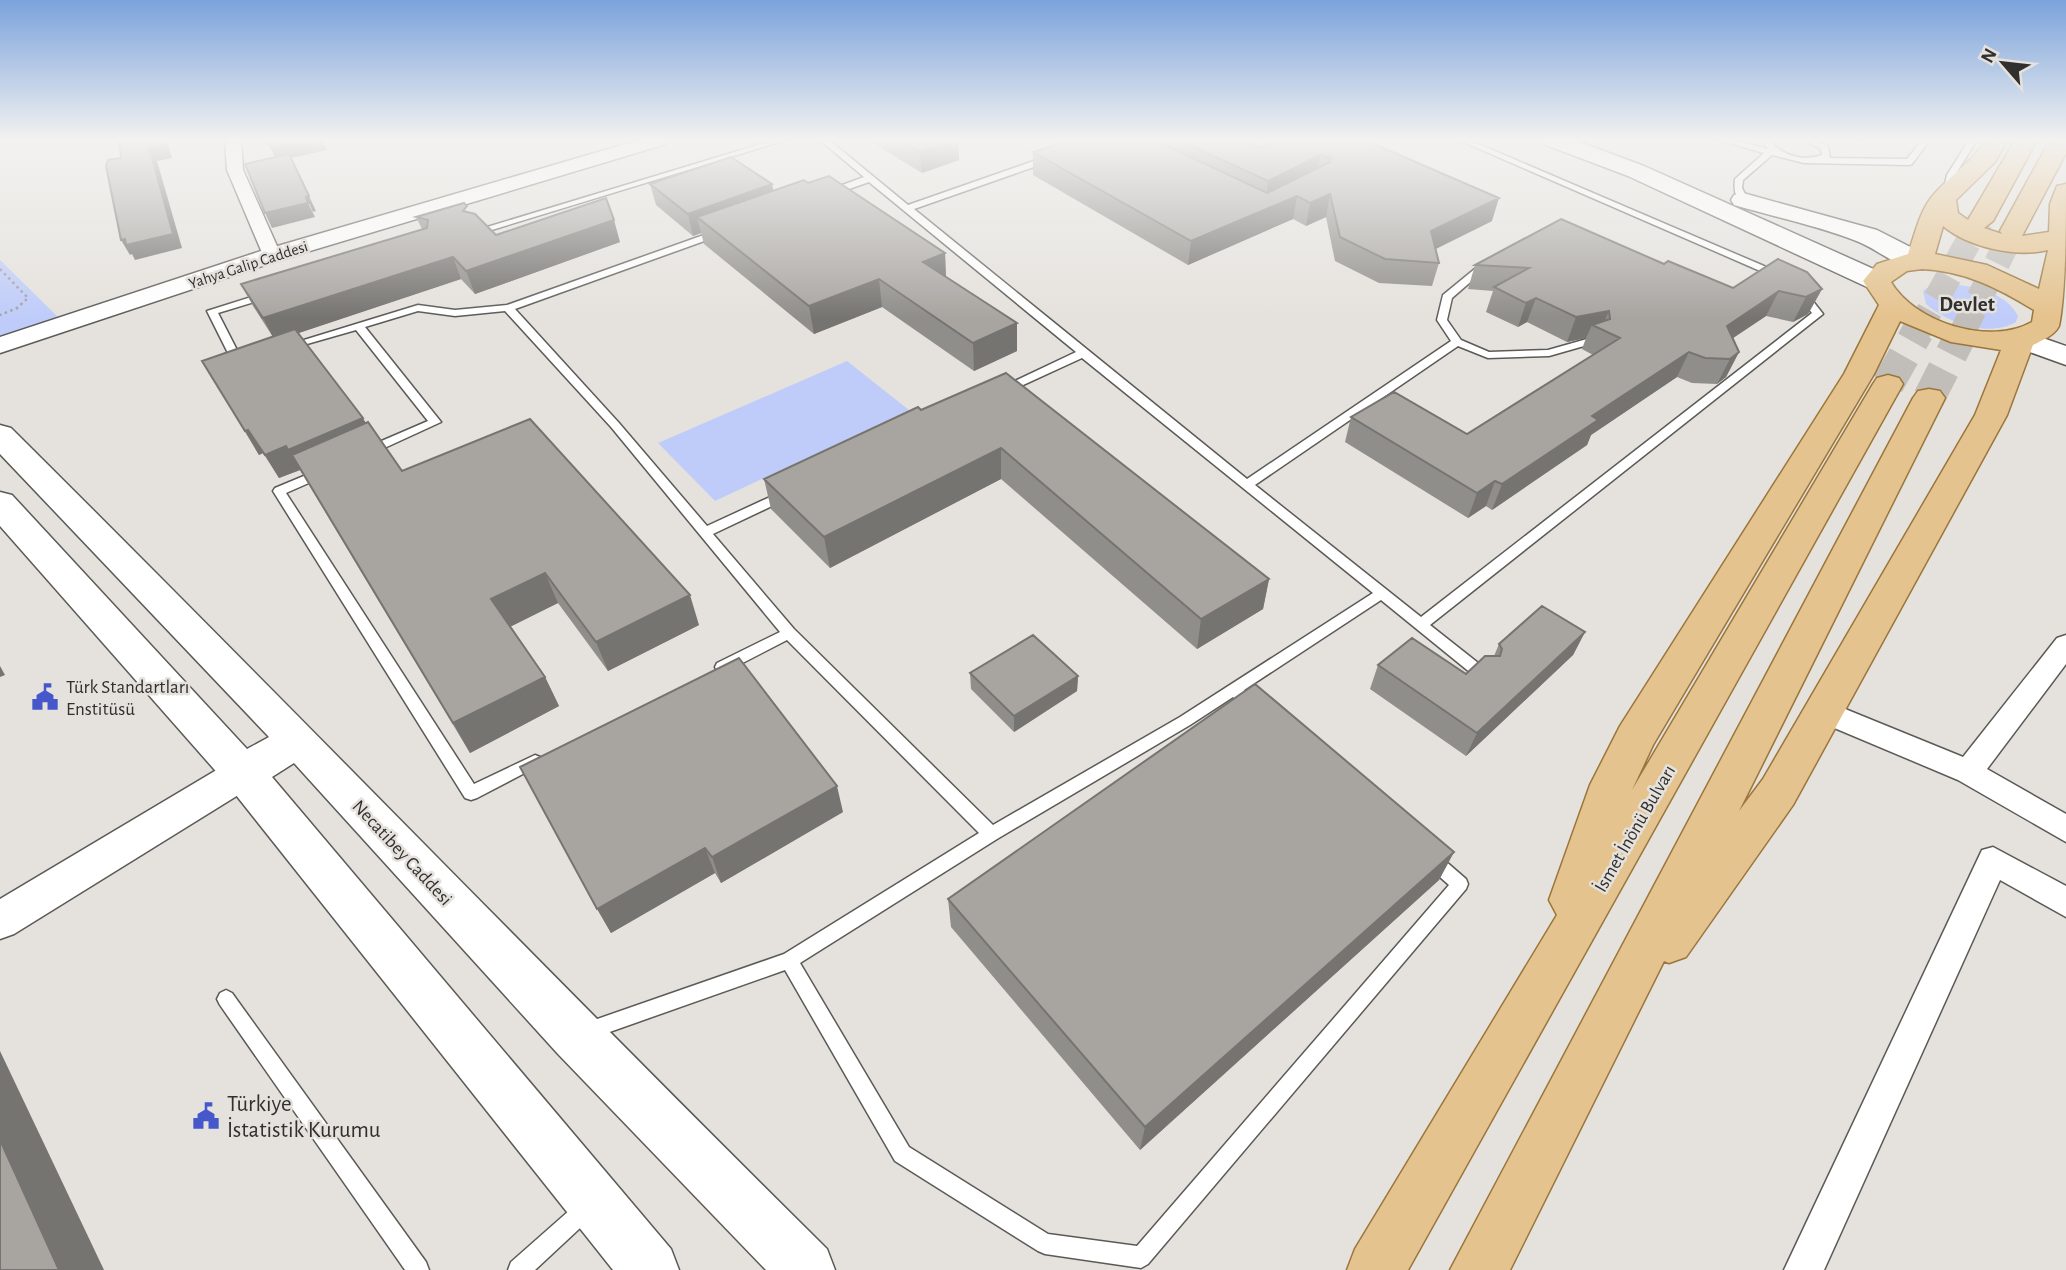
<svg xmlns="http://www.w3.org/2000/svg" width="2066" height="1270" viewBox="0 0 2066 1270" font-family="'Alegreya Sans',sans-serif">
  <style>
    .green { fill: #bfccfa }
    .lines { fill: none; stroke-linecap: round; stroke-linejoin: round }
    .primary-tunnel-far1 { stroke: #c1beba; stroke-width: 26; stroke-dasharray: 26 13; stroke-linecap: butt }
    .primary-tunnel { stroke: #c1beba; stroke-width: 32; stroke-dasharray: 32 17; stroke-linecap: butt }
    .service-casing { stroke: #5c5a56; stroke-width: 3 }
    .minor-casing { stroke: #5c5a56; stroke-width: 3 }
    .tertiary-casing { stroke: #5c5a56; stroke-width: 3 }
    .secondary-casing { stroke: #5c5a56; stroke-width: 3 }
    .primary-casing { stroke: #9a763b; stroke-width: 3 }
    .path { stroke: #a4a19e; stroke-width: 2.5; stroke-dasharray: 2.5 3.5; stroke-linecap: butt }
    .service { fill: #fff; fill-rule: evenodd }
    .minor { fill: #fff; fill-rule: evenodd }
    .tertiary { fill: #fff; fill-rule: evenodd }
    .secondary { fill: #fff; fill-rule: evenodd }
    .primary { fill: #e5c38e; fill-rule: evenodd }
    .wall { fill: #908e8a }
    .shaded-wall { fill: #767471 }
    .building { fill: #a8a5a1; stroke: #767471; stroke-width: 2 }
    .labels { text-anchor: middle; stroke-width: 5; stroke-linejoin: round; paint-order: stroke }
    .far-street-label { font-size: 16px; fill: #31302f; stroke: #e5e2dd }
    .poi-label { font-size: 19px; fill: #31302f; stroke: #e5e2dd; text-anchor: start }
    .street-label { font-size: 19px; fill: #31302f; stroke: #e5e2dd }
    .far-district-label { font-size: 21px; font-weight: bold; fill: #31302f; stroke: #e5e2dd }
    .near-poi-label { font-size: 23px; fill: #31302f; stroke: #e5e2dd; text-anchor: start }
  </style>
  <rect width="100%" height="100%" fill="#e5e2dd"/>
  <!-- green -->
  <path class="green" d="M0,260L65,324L0,345Z
    M1952,284C1976,287 2007,293 2018,316L2016,322C1989,338 1948,323 1926,304L1923,291L1930,286Z
    M847,361L909,410L715,501L658,443Z"/>
  <g class="lines">
    <!-- primary-tunnel-far1 -->
    <path class="primary-tunnel-far1" d="M1917,333L1980,221
      M1962,333L2013,231"/>
    <!-- primary-tunnel -->
    <path class="primary-tunnel" d="M1888,384L1918,331
      M1929,398L1963,331"/>
    <defs>
      <path id="service" d="M774,140H786L482,233L474,231Z
        M820,140H829L908,205L1045,157H1051V161L914,209L1247,479L1451,341L1437,320L1443,295L1482,263L1490,265L1452,298L1447,320L1461,340L1489,352L1548,350L1594,337L1598,338V342L1549,356L1488,358L1458,346L1255,485L1421,617L1812,313L1796,293L1797,291H1805L1823,314L1430,625L1487,670L1489,674L1487,678H1477L1381,600L1244,690L1260,707L1258,711H1248L1233,697L1190,725L997,839L800,963L909,1147L1048,1234L1137,1246L1449,885L1424,863L1422,858L1424,853L1430,851L1436,853L1466,879L1468,884L1466,889L1148,1264L1141,1268L1045,1254L1038,1251L895,1161L785,970L587,1040L580,1037L578,1031L580,1025L784,954L979,833L787,640L727,671H717L715,667L717,663L780,632L611,427L505,311L455,316L418,311L365,327L441,422L367,456L363,455V449L428,421L356,330L286,350L281,347L418,305L455,310L507,305L715,231H721V235L515,309L619,423L707,526L783,491H791L793,494L791,497L713,534L794,629L993,825L1180,717L1373,593L1082,358L1008,392H1000V388L1076,352L869,182L832,195H826V191L864,177Z
        M1459,140H1469L1764,266L1784,278L1775,280L1758,270Z
        M1719,140H1732L1768,149L1764,143L1766,140H1774L1772,143C1785,157 1805,161 1822,155L1821,149L1804,140H1814L1828,146L1830,158L1907,159L1922,140H1930L1912,164L1909,165L1804,163L1772,155L1743,180L1742,188L1748,200L1743,203C1734,199 1734,187 1735,179L1764,153Z
        M1969,140H1977L1955,175L1949,194L1942,196L1947,175Z
        M267,292L272,295L271,297L218,313L240,356L248,359L241,363H233L207,311Z
        M323,468L329,472L327,475L286,493L474,784L535,755L540,757L543,761L540,765L477,798L471,800L465,798L273,491L275,488Z
        M226,990L232,993L426,1262L429,1270H405L220,1005L217,999L220,993Z
        M586,1199L593,1202L596,1209L593,1216L535,1270H508L511,1262L579,1202Z"/>
      <path id="minor" d="M225,140H241L243,170L281,255L278,259L272,260L263,255L227,170Z
        M2066,635V664L1987,769L2066,814V842L1958,780L1813,719L1809,711L1813,703L1823,700L1963,757L2057,638Z
        M1993,847L2066,886V917L2000,880L1824,1270H1784L1982,850Z"/>
      <path id="tertiary" d="M639,140H669L666,144L280,260L0,353V337L264,250Z
        M243,758L256,762L261,773L256,784L14,934L0,939V899L230,762Z"/>
      <path id="secondary" d="M1543,140H1574L1644,166L1887,275L1891,281L1887,287H1867L1628,176L1546,145Z
        M1743,193L1877,230L1928,256L1932,262L1928,268C1904,274 1881,251 1859,242C1820,226 1775,217 1734,205L1731,200L1734,195Z
        M2020,330L2066,346V365L2010,345L2005,339L2010,333Z
        M0,425L11,428C285,700 553,978 827,1249L835,1270H766L558,1054L294,763L272,777L671,1249L679,1270H613L228,785L0,526V492L12,495L247,749L269,737L0,454Z"/>
      <path id="primary" d="M1986,140H2008L1995,162L1956,200L1958,213L1968,220L2015,140H2037L1993,221L1984,228L2002,234L2000,231L2050,140H2066V153L2022,236L2049,232L2050,204L2057,186L2066,184C2066,221 2066,294 2059,326C2055,335 2041,341 2033,345L2007,415L1793,805L1686,957L1669,963L1664,961L1510,1270H1450L1913,398L1918,391L1929,389L1940,391L1945,398L1739,811L1763,779L1975,415L2001,350L1951,342L1900,321L1874,374L1653,745L1632,790L1873,384L1877,378L1888,375L1899,378L1903,384L1408,1270H1347L1355,1249L1557,915L1549,900L1590,785L1620,726L1844,374L1879,305L1863,281L1877,264L1908,254C1915,234 1920,209 1935,193C1952,174 1973,161 1986,140ZM1943,226C1968,247 2016,258 2048,250L2039,289L1987,265L1935,254ZM1922,269C1965,271 1998,288 2034,310L2032,322C1990,346 1915,323 1891,282L1907,271Z"/>
    </defs>
    <!-- service casing -->
    <use href="#service" class="service-casing"/>
    <!-- minor casing -->
    <use href="#minor" class="minor-casing"/>
    <!-- tertiary casing -->
    <use href="#tertiary" class="tertiary-casing"/>
    <!-- secondary casing -->
    <use href="#secondary" class="secondary-casing"/>
    <!-- primary casing -->
    <use href="#primary" class="primary-casing"/>
    <!-- path -->
    <path class="path" d="M0,269L28,298L17,308L0,315"/>
    <!-- service -->
    <use href="#service" class="service"/>
    <!-- minor -->
    <use href="#minor" class="minor"/>
    <!-- tertiary -->
    <use href="#tertiary" class="tertiary"/>
    <!-- secondary -->
    <use href="#secondary" class="secondary"/>
    <!-- primary -->
    <use href="#primary" class="primary"/>
  </g>
  <!-- wall -->
  <path class="wall" d="M868,140H958L959,160L922,173Z
    M1069,140H1243L1259,148L1365,140L1492,221L1436,249L1439,263L1432,286L1379,283L1335,261L1326,217L1306,226L1293,219L1188,265L1033,175V152Z
    M1852,140H1864L1862,142Z
    M808,183L945,253L946,277L1017,351L974,371L882,307L814,334L704,244L701,233L693,236L656,205L650,184H772L773,191Z
    M470,212L496,235L620,242L475,294L461,279L298,333L402,471L699,625L608,671L558,603L510,626L545,677L559,706L470,753L300,470L279,478L263,453L259,455L202,361L273,337L253,306L241,284L422,229L416,217Z
    M1664,264L1733,288L1822,289L1808,314L1793,322L1766,316L1733,338L1739,352L1726,377L1717,384L1692,383L1677,377L1591,435L1587,445L1492,510L1486,506L1468,518L1345,442L1351,417L1467,434L1593,355L1582,349L1586,338L1567,342L1527,322L1518,327L1486,312L1493,291L1468,289L1475,265Z
    M921,410L1269,579L1263,609L1197,649L1001,479L830,568L771,509L764,479Z
    M1585,632L1573,655L1466,756L1370,689L1378,665L1466,674L1494,656L1499,644Z
    M970,673L1078,676L1077,691L1014,732L971,689Z
    M520,767L843,812L721,883L715,873L611,933Z
    M1454,852L1439,880L1140,1150L951,927L948,899Z"/>
  <!-- shaded-wall -->
  <path class="shaded-wall" d="M163,140H167L172,158L157,161L182,248L135,260L132,254L130,255L121,240L149,147Z
    M305,140H323L327,150L291,158L316,211L313,212L306,197L277,161L270,147Z
    M956,140H958L959,160L922,173L920,152Z
    M1320,155L1316,178L1265,204L1268,181Z
    M772,184L776,206L697,217L701,233L693,236L688,214Z
    M1330,194L1326,217L1306,226L1310,203Z
    M1297,196L1293,219L1188,265L1191,241Z
    M1499,198L1492,221L1425,254L1431,231Z
    M308,203L315,217L272,228L265,213Z
    M614,220L620,242L475,294L466,271Z
    M945,253L946,281L923,262Z
    M453,257L461,279L275,341L263,318Z
    M879,279L882,307L814,334L809,306Z
    M1822,289L1808,314L1793,322L1806,297Z
    M1779,291L1766,316L1715,350L1727,326Z
    M1536,298L1527,322L1518,327L1526,303Z
    M1609,311L1601,329L1592,325L1586,338L1567,342L1576,317Z
    M1017,323V351L974,371L973,343Z
    M1689,352L1677,377L1591,435L1587,445L1492,510L1502,484L1592,416Z
    M1739,352L1726,377L1717,384L1730,359Z
    M363,418L375,441L302,473L288,450Z
    M248,430L263,453L259,455L245,431Z
    M286,446L300,470L279,478L265,455Z
    M1001,448V479L830,568L824,537Z
    M1495,481L1486,506L1468,518L1477,493Z
    M545,573L558,603L506,629L491,599Z
    M1269,579L1263,609L1197,649L1201,619Z
    M690,595L699,625L608,671L596,642Z
    M1585,632L1573,655L1466,756L1477,733Z
    M0,666L5,675L0,677Z
    M1078,676L1077,691L1014,732V716Z
    M545,677L559,706L470,753L453,723Z
    M837,786L843,812L721,883L712,857Z
    M705,848L715,873L611,933L597,909Z
    M1454,852L1439,880L1140,1150L1145,1127Z
    M0,1051L104,1270H59L0,1140Z"/>
  <!-- building -->
  <path class="building" d="M119,140H163L164,144L149,147L173,234L126,245L125,239L121,240L106,166L108,160L121,158Z
    M267,140H305L270,147Z
    M900,140H956L920,152Z
    M1069,140H1154L1267,193L1330,162L1331,158L1320,155L1268,181L1178,140H1243L1259,148L1279,140H1365L1499,198L1431,231L1439,263L1385,259L1340,237L1330,194L1310,203L1297,196L1191,241L1033,152Z
    M289,154L309,196L306,197L308,203L265,213L245,164Z
    M731,157L772,184L688,214L650,184Z
    M829,176L945,253L923,262L1017,323L973,343L879,279L809,306L697,217L804,180L808,183Z
    M606,198L614,220L466,271L453,257L263,318L241,284L427,228L428,220L416,217L464,203L467,206L463,211L475,214L496,235Z
    M1561,219L1664,264L1668,261L1733,288L1778,259L1807,272L1822,289L1806,297L1779,291L1727,326L1739,352L1730,359L1705,358L1689,352L1592,416L1598,420L1502,484L1495,481L1477,493L1351,417L1394,392L1467,434L1620,338L1592,325L1610,319L1609,311L1576,317L1536,298L1526,303L1494,287L1529,268L1475,265Z
    M295,329L363,418L288,450L286,446L265,455L248,430L245,431L202,361Z
    M1006,373L1269,579L1201,619L1001,448L824,537L764,479L918,407L921,410Z
    M530,419L690,595L596,642L545,573L491,599L545,677L453,723L292,455L368,422L402,471Z
    M1542,606L1585,632L1477,733L1378,665L1412,638L1466,674L1485,656H1500L1502,649L1499,644Z
    M1033,635L1078,676L1014,716L970,673Z
    M739,658L837,786L712,857L705,848L597,909L520,767Z
    M1255,684L1454,852L1145,1127L948,899Z
    M0,1140L59,1270H0Z"/>
  <!-- sky -->
  <linearGradient id="sky" x2="0" y2="1"><stop stop-color="#7ba3dc"/><stop offset="0.44" stop-color="#f3f2f0"/><stop offset="1" stop-color="#f3f2f0" stop-opacity="0"/></linearGradient>
  <rect width="2066" height="318" fill="url(#sky)"/>
  <!-- icons -->
  <defs>
    <symbol id="civic-bare" viewBox="-9 -9 18 18"><path d="M-.6-6.5H3V-4.5H.6V-3L4-1V1h2V6H-6V1h2V-1L-.6-3ZM-1.2 2.5V6h2.4V2.5Z" fill="#4557cb" stroke="#e5e2dd" stroke-width="2.5" paint-order="stroke"/></symbol>
  </defs>
  <g fill-rule="evenodd">
    <use href="#civic-bare" x="26" y="678" width="38" height="38"/>
    <use href="#civic-bare" x="187" y="1097" width="38" height="38"/>
  </g>
  <g class="labels">
    <!-- far-street labels -->
    <g class="far-street-label">
      <text transform="translate(248 264) rotate(-18)" y="6">Yahya Galip Caddesi</text>
    </g>
    <!-- poi labels -->
    <g class="poi-label">
      <text x="66" y="693">Türk Standartları<tspan x="66" dy="22">Enstitüsü</tspan></text>
    </g>
    <!-- street labels -->
    <g class="street-label">
      <text transform="translate(1634 828) rotate(-60)" y="7">İsmet İnönü Bulvarı</text>
      <text transform="translate(403 852) rotate(47)" y="7">Necatibey Caddesi</text>
    </g>
    <!-- far-district labels -->
    <g class="far-district-label">
      <text x="1967" y="311">Devlet</text>
    </g>
    <!-- near-poi labels -->
    <g class="near-poi-label">
      <text x="227" y="1111">Türkiye<tspan x="227" dy="26">İstatistik Kurumu</tspan></text>
    </g>
  </g>
  <!-- north arrow -->
  <g transform="translate(2003 63) rotate(298)" stroke="#e5e2dd" stroke-width="5" paint-order="stroke">
  <path d="M0-5L12 26L0 18L-12 26Z" fill="#31302f"/>
  <text y="-10" font-size="19" font-weight="bold" text-anchor="middle" fill="#31302f">N</text>
  </g>
</svg>
